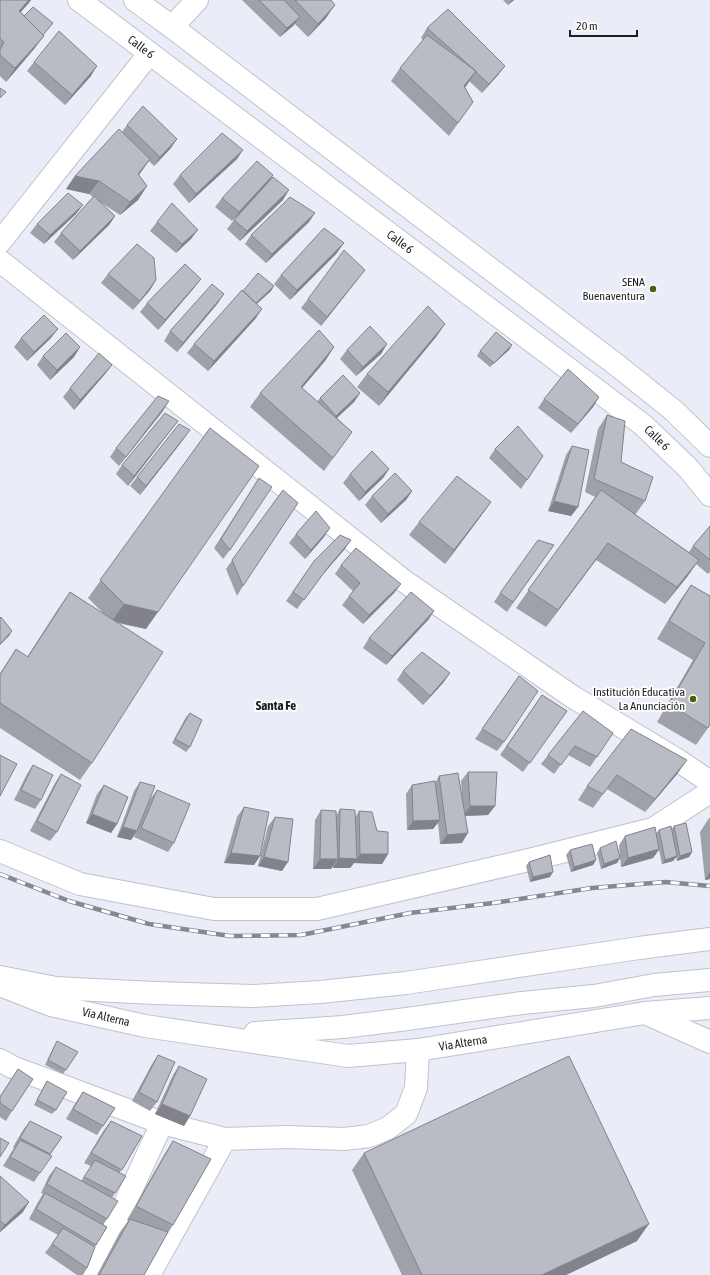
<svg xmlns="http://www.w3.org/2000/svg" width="710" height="1275" viewBox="0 0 710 1275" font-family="'Asap Condensed',sans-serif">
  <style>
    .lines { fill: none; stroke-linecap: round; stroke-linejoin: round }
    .minor-casing { stroke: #c0c2cd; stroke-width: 24 }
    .major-casing { stroke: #c0c2cd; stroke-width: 24 }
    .highway-casing { stroke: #c0c2cd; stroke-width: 24 }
    .minor { stroke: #fff; stroke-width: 22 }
    .major { stroke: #fff; stroke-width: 22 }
    .highway { stroke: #fff; stroke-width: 22 }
    .rail-casing { stroke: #868890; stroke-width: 4.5 }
    .rail { stroke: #fff; stroke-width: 3; stroke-dasharray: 9; stroke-linecap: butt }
    .wall { fill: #9fa1a9 }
    .shaded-wall { fill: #82838a }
    .building { fill: #b9bbc5; stroke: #82838a }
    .poi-dot { fill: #48610f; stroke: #fff; stroke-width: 1.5 }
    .labels { text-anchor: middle; stroke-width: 3.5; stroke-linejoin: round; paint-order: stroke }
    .street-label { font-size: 12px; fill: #1d1e22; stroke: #fff }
    .poi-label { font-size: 12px; fill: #1d1e22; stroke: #fff; text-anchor: end }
    .neighbourhood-label { font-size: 13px; font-weight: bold; fill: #1d1e22; stroke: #fff }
  </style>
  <rect width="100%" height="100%" fill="#eaedf8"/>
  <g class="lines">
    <defs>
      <path id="minor" d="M172,27L197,0
        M0,242L149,54
        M0,261L404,581L573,697L679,761L710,782
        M0,851L80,884L214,909H317L533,859L653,829L710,792
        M0,977L56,988L154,993L253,996L320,992L406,983L639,948L710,939
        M645,1013L710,1042
        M0,1060L12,1067L162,1123L225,1139L287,1137L344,1139L369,1136L388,1128L406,1114L416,1088L418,1050
        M92,1275L162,1123
        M149,1275L225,1139"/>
      <path id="major" d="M0,985L51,1005L145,1026L348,1056L418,1050L645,1013L710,1008
        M255,1033L343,1027L407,1019L522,1003L594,996L654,985L710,980"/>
      <path id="highway" d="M79,0L643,425L688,468L710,495
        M135,0L172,27L618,366L673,410L710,446"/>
    </defs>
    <!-- minor casing -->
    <use href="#minor" class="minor-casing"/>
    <!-- major casing -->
    <use href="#major" class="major-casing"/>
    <!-- highway casing -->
    <use href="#highway" class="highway-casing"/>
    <!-- minor -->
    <use href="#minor" class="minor"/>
    <!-- major -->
    <use href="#major" class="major"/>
    <!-- highway -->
    <use href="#highway" class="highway"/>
    <defs>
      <path id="rail" d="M0,874L69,901L149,924L230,936L301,935L410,913L493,903L592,888L665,882L710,886"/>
    </defs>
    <!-- rail casing -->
    <use href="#rail" class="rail-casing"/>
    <!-- rail -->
    <use href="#rail" class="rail"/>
  </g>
  <!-- wall -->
  <path class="wall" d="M0,0H31L21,12L44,35L34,49L6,82L0,76Z
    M242,0H331L326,18L308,37L295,24L293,26L280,37Z
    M503,0H514L508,5Z
    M427,28L505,66L498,75L482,93L469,81L465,87L473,102L449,136L391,81L400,68L423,40L421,38Z
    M34,62L91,76L65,105L27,71Z
    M127,125L171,148L154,166L149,161L139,175L147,186L138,200L120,215L100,202L115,216L109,225L73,260L54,242L61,233L93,197L89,194L66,189L75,176L122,132Z
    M237,159L189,203L173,184L180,175Z
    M273,175L268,183L283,200L240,241L227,229L234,220L240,213L232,221L215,207L222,198Z
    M83,205L76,214L44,244L30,233L37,224Z
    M157,222L191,239L176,253L150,231Z
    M309,222L266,263L245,244L251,235Z
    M337,253L290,300L274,284L281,275Z
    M108,274L156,280L150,290L133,310L101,283Z
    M201,279L194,288L158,330L140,312L147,303Z
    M358,279L321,326L301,308L308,299Z
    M274,286L271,291L257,304L256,318L208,371L187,353L194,344Z
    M218,303L177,352L164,341L170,331Z
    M445,324L436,337L379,406L357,387L367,374Z
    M21,338H51L27,361L14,347Z
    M387,344L381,354L356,376L340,359L347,350Z
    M512,345L509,350L490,367L477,356L480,351Z
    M80,347L74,357L50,380L37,365L43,356Z
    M334,347L325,361L302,388L317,402L320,398L360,393L354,402L337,418L352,432L324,471L250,407L260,393Z
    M112,365L105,374L74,410L63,397L70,388Z
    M599,397L593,407L571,433L538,408L544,399Z
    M163,411L119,466L110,457L116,448Z
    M607,415L621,462L645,501L635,515L689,552L693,546L710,526V572L708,574L696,564L687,577L665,604L596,560L546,627L516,608L595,497L585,492L598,429Z
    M178,421L171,430L128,486L116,474L122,465Z
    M210,428L146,629L117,623L92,763L80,780L0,728V673L16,649L27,657L58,609L70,592L105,615L88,598Z
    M183,440L140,495L130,486L137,477Z
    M572,446L578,507L571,516L548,511L566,455Z
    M495,449L543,456L521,489L489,458Z
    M389,469L383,478L359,501L343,483L350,474Z
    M259,478L230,550L223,559L214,548Z
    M283,490L243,586L237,596L226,569Z
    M412,491L406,500L381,523L365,505L372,496Z
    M491,502L481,516L445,564L409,535L419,522Z
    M296,534L324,537L305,559L289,543Z
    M351,540L344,550L319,579L297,609L286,601L314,561Z
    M547,554L507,612L494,602L500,593Z
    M341,565L401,584L394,593L363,624L342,605L353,591L335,574Z
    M691,585L710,596L708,728L696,745L657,722L693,660L657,639L679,602Z
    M434,611L428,620L386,665L363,648L369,638Z
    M403,671L450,673L443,683L423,705L397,680Z
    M519,676L504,742L497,751L475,739Z
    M542,695L567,711L523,772L500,755Z
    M190,713V747L186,752L172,743L186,717Z
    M631,729L678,773L645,812L607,789L593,808L578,800L587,786Z
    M613,733L590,767L568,755L554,774L541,764L548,755Z
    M33,765L41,800L35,809L14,800L27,774Z
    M468,772L495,806L488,815L465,816L462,843L440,844L438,823L433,829L407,830L406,794L412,785L435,783L439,776L462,798L461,781Z
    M61,774L57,832L50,841L30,831L55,783Z
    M140,782L144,814L150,799L157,790L174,843L168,852L134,837L136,833L131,840L117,837L134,791Z
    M104,785L117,824L111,833L86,823L97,794Z
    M244,807L260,856L254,865L224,863L237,817Z
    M340,809L356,816L359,811L377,831L388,854L382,864L354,863L350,868H333V866L331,869H313L315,820L321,810L336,816Z
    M275,817L282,871L258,866L268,826Z
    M709,818H710V879L705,880L700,832Z
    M674,826L692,852L689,857L677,861L676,857L673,861L662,864L659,850L653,858L621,867L619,845L625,836L656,833L659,830H671Z
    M600,848L620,858L617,863L601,869L597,853Z
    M570,850L596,860L593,865L571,872L566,855Z
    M529,862L550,877L530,882L526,866Z
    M57,1041L78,1052L63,1074L45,1065L54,1046Z
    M158,1055L157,1102L150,1111L132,1101L152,1064Z
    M179,1066L190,1116L184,1126L155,1114L173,1075Z
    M18,1069L12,1111L6,1121L0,1117V1096Z
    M47,1081L56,1110L52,1114L34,1105L44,1086Z
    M83,1092L115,1108L97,1135L66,1119L76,1102Z
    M30,1121L62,1137L50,1155L40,1173L34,1182L3,1166L14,1148L13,1147L23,1130Z
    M111,1121L142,1136L120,1172L115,1193L112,1198L107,1219L103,1225L107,1227L95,1247L87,1268L83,1275H77L45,1253L58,1235L29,1219L38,1202L43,1194L41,1193L49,1176L56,1167L81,1181L91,1166L84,1163L104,1130Z
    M173,1141V1225L164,1239L144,1275H97L120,1232L128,1221L127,1220L164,1155Z
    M364,1153L637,1241L566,1275H402L352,1170Z
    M0,1176L23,1212L0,1232Z"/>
  <!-- shaded-wall -->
  <path class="shaded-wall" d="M29,0H31L28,4L10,24L19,11Z
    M512,0H514L508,5Z
    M335,5L326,18L308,37L318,24Z
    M300,17L293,26L280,37L287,28Z
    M44,36L34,49L6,82L15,68Z
    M97,66L91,76L65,105L72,95Z
    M505,66L498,75L482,93L489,84Z
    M476,71L467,85L455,100L464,86Z
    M177,139L171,148L154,166L160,157Z
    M243,150L237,159L189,203L196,194Z
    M150,159L141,172L129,187L138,174Z
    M273,175L267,184L232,221L239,212Z
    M75,176L99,181L89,194L66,189Z
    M147,186L138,200L120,215L130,202Z
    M289,190L283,200L240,241L247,231Z
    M83,205L76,214L44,244L50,235Z
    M315,213L309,222L266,263L272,254Z
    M115,216L109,225L73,260L80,251Z
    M198,230L191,239L176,253L182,244Z
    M344,243L337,253L290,300L297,290Z
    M365,270L358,279L321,326L327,317Z
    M201,279L194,288L158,330L165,320Z
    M156,280L150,290L133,310L140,301Z
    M274,286L271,291L252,308Z
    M224,294L218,303L177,352L183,343Z
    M262,309L256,318L208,371L214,361Z
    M445,324L436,337L379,406L388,392Z
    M58,329L51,338L27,361L34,352Z
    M387,344L381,354L356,376L363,367Z
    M512,345L509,350L490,367Z
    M80,347L74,357L50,380L57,370Z
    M334,347L325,361L291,401L301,387Z
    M112,365L105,374L74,410L80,400Z
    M360,393L354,402L329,425L336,416Z
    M599,397L593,407L571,433Z
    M169,401L163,411L119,466L126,457Z
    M178,421L171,430L128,486L134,476Z
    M190,430L183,440L140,495L146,486Z
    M389,469L383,478L359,501L365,492Z
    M412,491L406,500L381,523L388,514Z
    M554,501L578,507L571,516L548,511Z
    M491,502L481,516L445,564L454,550Z
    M330,528L324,537L305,559L311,550Z
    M351,540L344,550L319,579L297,609L326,570Z
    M608,543L596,560L546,627L558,610Z
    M699,560L687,577L665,604L677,587Z
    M401,584L394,593L363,624L369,615Z
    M124,604L158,612L146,629L112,621Z
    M434,611L428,620L386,665L392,656Z
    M12,631L9,636L0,645V644Z
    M450,673L443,683L423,705L430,696Z
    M687,760L678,773L645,812L655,799Z
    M470,806H495L488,815L463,816Z
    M92,814L117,824L111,833L86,823Z
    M440,820L433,829L407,830L413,821Z
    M123,827L137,831L131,840L117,837Z
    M468,833L462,843L440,844L447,835Z
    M659,849L653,858L621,867L628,858Z
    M692,852L689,857L677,861L680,856Z
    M231,853L260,856L254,865L224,863Z
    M360,854H388L382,864L354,863L350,868H333L339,858L357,859Z
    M677,856L673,861L662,864L665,860Z
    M264,857L288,862L282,871L258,866Z
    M620,858L617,863L601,869L604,864Z
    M320,859H338L331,869H313Z
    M596,860L593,865L571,872L574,867Z
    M553,872L550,877L530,882L533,877Z
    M710,872V879L705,880Z
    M162,1104L190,1116L184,1126L155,1114Z
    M29,1202L23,1212L0,1232V1231L5,1225Z
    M649,1224L637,1241L566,1275H542Z"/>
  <!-- building -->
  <path class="building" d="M0,0H29L19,11L44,36L15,68L0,55V50L4,42L0,39Z
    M259,0H284L300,17L287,28Z
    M295,0H331L335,5L318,24Z
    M33,7L53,23L43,35L24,16Z
    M448,9L505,66L489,84L476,72V71L470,66L427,28Z
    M59,31L97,66L72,95L34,62Z
    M427,35L476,71L464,86L473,102L458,123L400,68Z
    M0,88L6,92L0,98Z
    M143,106L177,139L160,157L127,125Z
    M119,129L150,159L138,174L147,186L130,202L99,181L75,176Z
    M222,133L243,150L196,194L180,175Z
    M257,161L273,175L239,212L222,198Z
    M273,177L289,190L247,231L234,220Z
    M68,193L83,205L50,235L37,224Z
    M94,196L115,216L80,251L61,233Z
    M290,197L315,213L272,254L251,235Z
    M172,203L198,230L182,244L157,222Z
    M324,228L344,243L297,290L281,275Z
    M137,244L154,258L156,280L140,301L108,274Z
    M344,250L365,270L327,317L308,299Z
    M185,264L201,279L165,320L147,303Z
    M258,273L274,286L256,303L243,291Z
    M212,284L224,294L183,343L170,331Z
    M242,290L262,309L214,361L194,344Z
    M428,306L445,324L388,392L367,374Z
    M44,315L58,329L34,352L21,338Z
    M370,326L387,344L363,367L347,350Z
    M319,330L334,347L301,387L352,432L333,458L260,393Z
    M496,332L512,345L494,363L480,351Z
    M66,333L80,347L57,370L43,356Z
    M99,353L112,365L80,400L70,388Z
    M568,369L599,397L578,424L544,399Z
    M343,375L360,393L336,416L320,398Z
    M158,396L169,401L126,457L116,448Z
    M165,413L178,421L134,476L122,465Z
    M607,415L625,421L621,462L653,477L645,501L594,479Z
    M179,424L190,430L146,486L137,477Z
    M518,426L543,456L527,480L495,449Z
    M210,428L259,466L158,612L124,604L100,580Z
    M572,446L589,450L578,507L554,501Z
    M372,451L389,469L365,492L350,474Z
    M395,473L412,491L388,514L372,496Z
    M457,476L491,502L454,550L419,522Z
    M259,478L272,487L230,550L221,539Z
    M283,490L298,503L243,586L232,560Z
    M601,490L699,560L677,587L608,543L558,610L528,590Z
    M316,511L330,528L311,550L296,534Z
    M710,526V560L693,546Z
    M340,535L351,540L326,570L304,600L293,592L314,561Z
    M538,540L554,545L513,602L500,593Z
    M356,548L401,584L369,615L349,596L360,583L341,565Z
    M691,585L710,596V724L708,728L669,704L705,643L669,621Z
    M70,592L163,652L92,763L0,703V675L16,649L28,657Z
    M411,592L434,611L392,656L369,638Z
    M1,617L12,631L0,644V618Z
    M422,652L450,673L430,696L403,671Z
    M519,676L538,691L504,742L482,729Z
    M542,695L567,711L530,763L507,746Z
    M583,711L613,733L597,757L575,746L561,765L548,755Z
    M190,713L202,720L190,747L175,739Z
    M631,729L687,760L655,799L617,775L603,794L587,786Z
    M0,755L17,764L0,796Z
    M33,765L53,775L41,800L21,790Z
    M468,772H497L495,806H470Z
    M458,773L468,833L447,835L439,776Z
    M61,774L81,785L57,832L37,821Z
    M435,781L440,820L413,821L412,785Z
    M140,782L155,786L137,831L123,827Z
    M104,785L128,797L117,824L92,814Z
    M157,790L190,804L174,843L141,828Z
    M244,807L269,812L260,856L231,853Z
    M340,809L355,810L357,859L339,858Z
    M321,810L336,811L338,859H320Z
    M359,811L372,812L377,831L388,832V854H360Z
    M275,817L293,819L288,862L264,857Z
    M686,823L692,852L680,856L674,826Z
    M671,826L677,856L665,860L659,830Z
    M655,827L659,849L628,858L625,836Z
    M616,841L620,858L604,864L600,848Z
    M592,844L596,860L574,867L570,850Z
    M550,855L553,872L533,877L529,862Z
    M57,1041L78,1052L66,1070L48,1060Z
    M158,1055L175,1062L157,1102L139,1092Z
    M569,1056L649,1224L542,1275H422L364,1153Z
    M179,1066L207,1079L190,1116L162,1104Z
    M18,1069L33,1079L12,1111L0,1103V1097Z
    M47,1081L67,1092L56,1110L37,1100Z
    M83,1092L115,1108L103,1126L73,1109Z
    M30,1121L62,1137L50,1154L20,1138Z
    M111,1121L142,1136L122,1170L91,1153Z
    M0,1138L9,1143L0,1157Z
    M20,1140L52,1156L40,1173L10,1157Z
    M173,1141L211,1159L173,1225L136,1206Z
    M95,1160L126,1176L115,1193L84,1177Z
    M56,1167L118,1201L107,1219L47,1184Z
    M0,1176L29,1202L5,1225L0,1221Z
    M45,1193L107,1227L96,1245L36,1209Z
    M130,1219L168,1232L144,1275H99Z
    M63,1228L95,1247L87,1268L52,1244Z"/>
  <!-- markers -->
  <g class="poi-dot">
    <circle cx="653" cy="289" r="4"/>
    <circle cx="693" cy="699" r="4"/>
  </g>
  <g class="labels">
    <!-- street labels -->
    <g class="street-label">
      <text transform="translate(141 47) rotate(37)" y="4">Calle 6</text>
      <text transform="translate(400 242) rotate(37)" y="4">Calle 6</text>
      <text transform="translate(657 438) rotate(44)" y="4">Calle 6</text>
      <text transform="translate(106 1017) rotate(13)" y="4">Via Alterna</text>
      <text transform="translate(463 1043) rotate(-9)" y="4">Via Alterna</text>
    </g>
    <!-- poi labels -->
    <g class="poi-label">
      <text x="645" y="286">SENA<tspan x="645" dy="14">Buenaventura</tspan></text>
      <text x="685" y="696">Institución Educativa<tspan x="685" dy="14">La Anunciación</tspan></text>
    </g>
    <!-- neighbourhood labels -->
    <g class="neighbourhood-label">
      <text x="276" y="710">Santa Fe</text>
    </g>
  </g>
  <!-- scale -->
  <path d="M570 30v6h67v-6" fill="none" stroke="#1d1e22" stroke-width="2"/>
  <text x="576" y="30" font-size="12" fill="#1d1e22" stroke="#ffffff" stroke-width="3" paint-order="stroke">20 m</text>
</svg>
